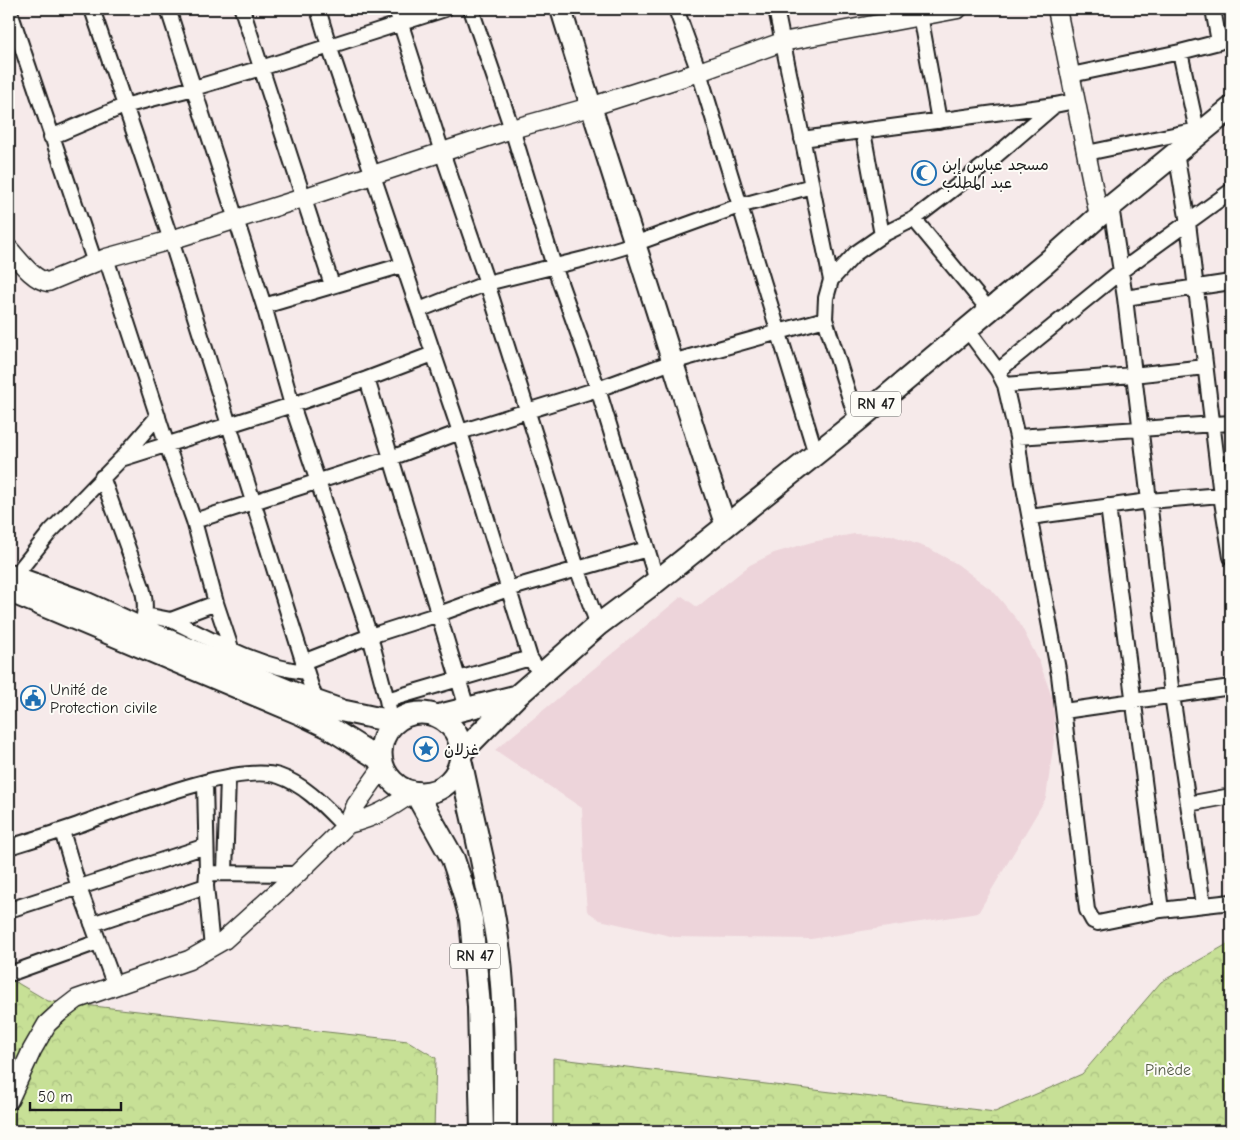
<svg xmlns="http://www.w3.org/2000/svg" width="1240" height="1140" viewBox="0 0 1240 1140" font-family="'Comic Neue','Playpen Sans Arabic',sans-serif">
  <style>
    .built { fill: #edd4da }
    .forest { fill: url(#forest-crowns); stroke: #727e59 }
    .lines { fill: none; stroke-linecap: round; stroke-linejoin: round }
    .minor-casing { stroke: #1c1c1c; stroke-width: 18 }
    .tertiary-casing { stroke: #1c1c1c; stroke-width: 21 }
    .secondary-casing { stroke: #1c1c1c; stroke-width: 24 }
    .primary-casing { stroke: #1c1c1c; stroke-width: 25 }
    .trunk-casing { stroke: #1c1c1c; stroke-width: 26 }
    .minor { stroke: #fdfcf7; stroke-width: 14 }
    .tertiary { stroke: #fdfcf7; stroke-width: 18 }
    .secondary { stroke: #fdfcf7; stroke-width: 20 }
    .primary { stroke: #fdfcf7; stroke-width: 21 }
    .trunk { stroke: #fdfcf7; stroke-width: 22 }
    .labels { text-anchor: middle; stroke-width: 4; stroke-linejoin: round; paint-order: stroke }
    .shield { fill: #fdfcf7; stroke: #605f5e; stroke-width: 1 }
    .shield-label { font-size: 15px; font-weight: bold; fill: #1c1c1c }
    .poi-label { font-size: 16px; fill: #1c1c1c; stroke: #fdfcf7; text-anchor: start }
    .park-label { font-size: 16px; fill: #4f5741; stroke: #fdfcf7 }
  </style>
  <defs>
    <pattern id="forest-crowns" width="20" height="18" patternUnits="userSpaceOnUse" patternTransform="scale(1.25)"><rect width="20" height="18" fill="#c7e096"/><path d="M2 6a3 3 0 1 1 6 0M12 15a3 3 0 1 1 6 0" fill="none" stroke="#aac081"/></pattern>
  </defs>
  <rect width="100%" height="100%" fill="#f6eaea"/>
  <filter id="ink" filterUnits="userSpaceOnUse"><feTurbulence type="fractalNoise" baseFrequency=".02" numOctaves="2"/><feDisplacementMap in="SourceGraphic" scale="10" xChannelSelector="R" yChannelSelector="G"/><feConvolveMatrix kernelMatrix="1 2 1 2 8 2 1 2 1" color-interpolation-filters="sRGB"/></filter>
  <g filter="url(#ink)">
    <!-- built -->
    <path class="built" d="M854,534L891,535L930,549L957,564L993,591L1019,622L1039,661L1053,700L1055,733L1046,798L978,913L811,939L675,937L600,920L587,911L585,886L582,808L495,750L682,596L697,607L750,565L774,553L812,542Z"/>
    <!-- forest -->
    <path class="forest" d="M1231,942V1131H553V1058L995,1112L1082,1074L1161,982Z
      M9,978L48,1001L408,1041L436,1058L434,1131H9Z"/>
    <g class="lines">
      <defs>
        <path id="minor" d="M9,9L95,263
          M92,9L171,240L316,702
          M168,9L264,306L292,405L370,636L387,700L391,721
          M242,9L332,285
          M318,9L329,46L460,432L530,658L542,676
          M396,9L442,152L487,283L577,568L598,625
          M471,9L512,129L554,266L598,389L657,581
          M676,9L699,72L816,454
          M776,9L831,280
          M919,9L939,121
          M1213,9L1219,42
          M1180,52L1198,135
          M1071,75L1180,52L1219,42L1231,35
          M863,132L882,235
          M51,137L124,106L194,88L261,68L445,9
          M802,139L1055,105
          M1087,153L1197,130
          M1176,153L1188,223L1221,495L1231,557
          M1111,206L1125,298L1172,695L1203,905
          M914,219L989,310
          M106,258L167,445L194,521L216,603L231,648V667
          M1125,298L1231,282
          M264,306L403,265
          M419,310L487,283L588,258L634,244L739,206L812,186
          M825,319L857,421
          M966,328L998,371L1005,385L1017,437L1023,482L1059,675L1087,910L1093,921L1098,923L1161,910L1231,902
          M998,371L1121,271L1231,191
          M367,379L467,708
          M1005,385L1133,375L1205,367
          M1017,437L1231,423
          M121,459L158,416
          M102,477L142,587C146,602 146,613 141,627
          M1108,506L1161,910
          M1030,517L1149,501L1221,495
          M194,521L391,458L460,432L598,389L672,362L825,319L826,298L831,280L856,253L882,235L914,219L991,160L1055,105L1075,101
          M10,582L50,532L121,459L292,405L367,379L433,354
          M145,615L171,620L216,603
          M171,620C213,640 259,668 306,672
          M303,662L370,636L439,614L508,589L647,549
          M387,700L530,658
          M1064,711L1231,687
          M205,782L207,873
          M1188,804L1231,796
          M62,831L79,888L115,986
          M9,847C32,840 55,833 78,825C123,809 236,762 279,776C306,785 326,808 345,827
          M225,872L228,777
          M9,910L206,846
          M92,924L206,886
          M212,948L206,886L207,873L297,874
          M9,974L98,942"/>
        <path id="tertiary" d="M1057,9L1099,216
          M9,249C19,260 33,280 48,282L106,258L171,240L303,198L512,129L590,107L699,72L782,42L958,9
          M348,824C376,817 389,809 412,793
          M9,1100L32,1050L47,1024L60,1012L77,999L189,960L224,940L297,874L348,824L356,805L383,767"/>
        <path id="secondary" d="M561,9C591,109 624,209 656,309C679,382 701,454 726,526"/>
        <path id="primary" d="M9,575L86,603L158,636L303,697L343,711L395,722
          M9,591L301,714L328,727L382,761
          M381 753a40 40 0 1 1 80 0a40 40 0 1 1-80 0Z
          M437,716L517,696
          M462,752L517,696L598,625L657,581L857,421L1046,263L1099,216L1231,108"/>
        <path id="trunk" d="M461,764C474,826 491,891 499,953C506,1012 505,1072 505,1131
          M416,793L453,859L463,889L471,919L479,1006L482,1131"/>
      </defs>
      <!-- minor casing -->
      <use href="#minor" class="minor-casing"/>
      <!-- tertiary casing -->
      <use href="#tertiary" class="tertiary-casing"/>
      <!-- secondary casing -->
      <use href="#secondary" class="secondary-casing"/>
      <!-- primary casing -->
      <use href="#primary" class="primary-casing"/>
      <!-- trunk casing -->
      <use href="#trunk" class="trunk-casing"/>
      <!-- minor -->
      <use href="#minor" class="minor"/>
      <!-- tertiary -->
      <use href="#tertiary" class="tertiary"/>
      <!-- secondary -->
      <use href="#secondary" class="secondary"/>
      <!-- primary -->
      <use href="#primary" class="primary"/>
      <!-- trunk -->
      <use href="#trunk" class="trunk"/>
    </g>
  </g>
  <!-- icons -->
  <defs>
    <symbol id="mosque-ring" viewBox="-11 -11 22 22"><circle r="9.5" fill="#fdfcf7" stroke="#1f6fb2" stroke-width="1.5"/><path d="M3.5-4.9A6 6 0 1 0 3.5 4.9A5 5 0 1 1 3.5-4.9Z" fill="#1f6fb2"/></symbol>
    <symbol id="civic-ring" viewBox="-11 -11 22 22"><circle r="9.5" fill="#fdfcf7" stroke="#1f6fb2" stroke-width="1.5"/><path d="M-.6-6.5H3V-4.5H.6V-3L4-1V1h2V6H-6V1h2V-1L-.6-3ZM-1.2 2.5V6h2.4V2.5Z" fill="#1f6fb2"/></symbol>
    <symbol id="sight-ring" viewBox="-11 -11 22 22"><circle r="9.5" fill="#fdfcf7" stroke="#1f6fb2" stroke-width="1.5"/><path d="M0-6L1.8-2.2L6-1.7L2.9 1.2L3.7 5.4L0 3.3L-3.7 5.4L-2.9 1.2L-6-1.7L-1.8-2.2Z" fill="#1f6fb2"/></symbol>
  </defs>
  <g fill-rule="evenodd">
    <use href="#mosque-ring" x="910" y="159" width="28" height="28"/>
    <use href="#civic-ring" x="19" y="684" width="28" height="28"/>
    <use href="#sight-ring" x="412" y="735" width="28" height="28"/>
  </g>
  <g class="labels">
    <!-- shield labels -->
    <g class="shield">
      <rect x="851" y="391.5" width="50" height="25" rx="4"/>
      <rect x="450" y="943.5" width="50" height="25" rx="4"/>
    </g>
    <g class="shield-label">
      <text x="876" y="409">RN 47</text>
      <text x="475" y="961">RN 47</text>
    </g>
    <!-- poi labels -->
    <g class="poi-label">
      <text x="942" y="170">مسجد عباس إبن<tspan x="942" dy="18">عبد المطلب</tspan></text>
      <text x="50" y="695">Unité de<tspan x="50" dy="18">Protection civile</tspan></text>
      <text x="444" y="755">غزلان</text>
    </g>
    <!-- park labels -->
    <g class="park-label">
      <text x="1168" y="1075">Pinède</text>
    </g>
  </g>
  <!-- margin -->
  <rect width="1240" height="1140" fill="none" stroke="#fdfcf7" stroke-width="30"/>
  <rect x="15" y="15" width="1210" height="1110" fill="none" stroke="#1c1c1c" stroke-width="2" filter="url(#ink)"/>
  <!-- scale -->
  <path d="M30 1102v8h91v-8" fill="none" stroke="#1c1c1c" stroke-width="2.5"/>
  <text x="38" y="1102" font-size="15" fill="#1c1c1c" stroke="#fdfcf7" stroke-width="4" paint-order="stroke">50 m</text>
</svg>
